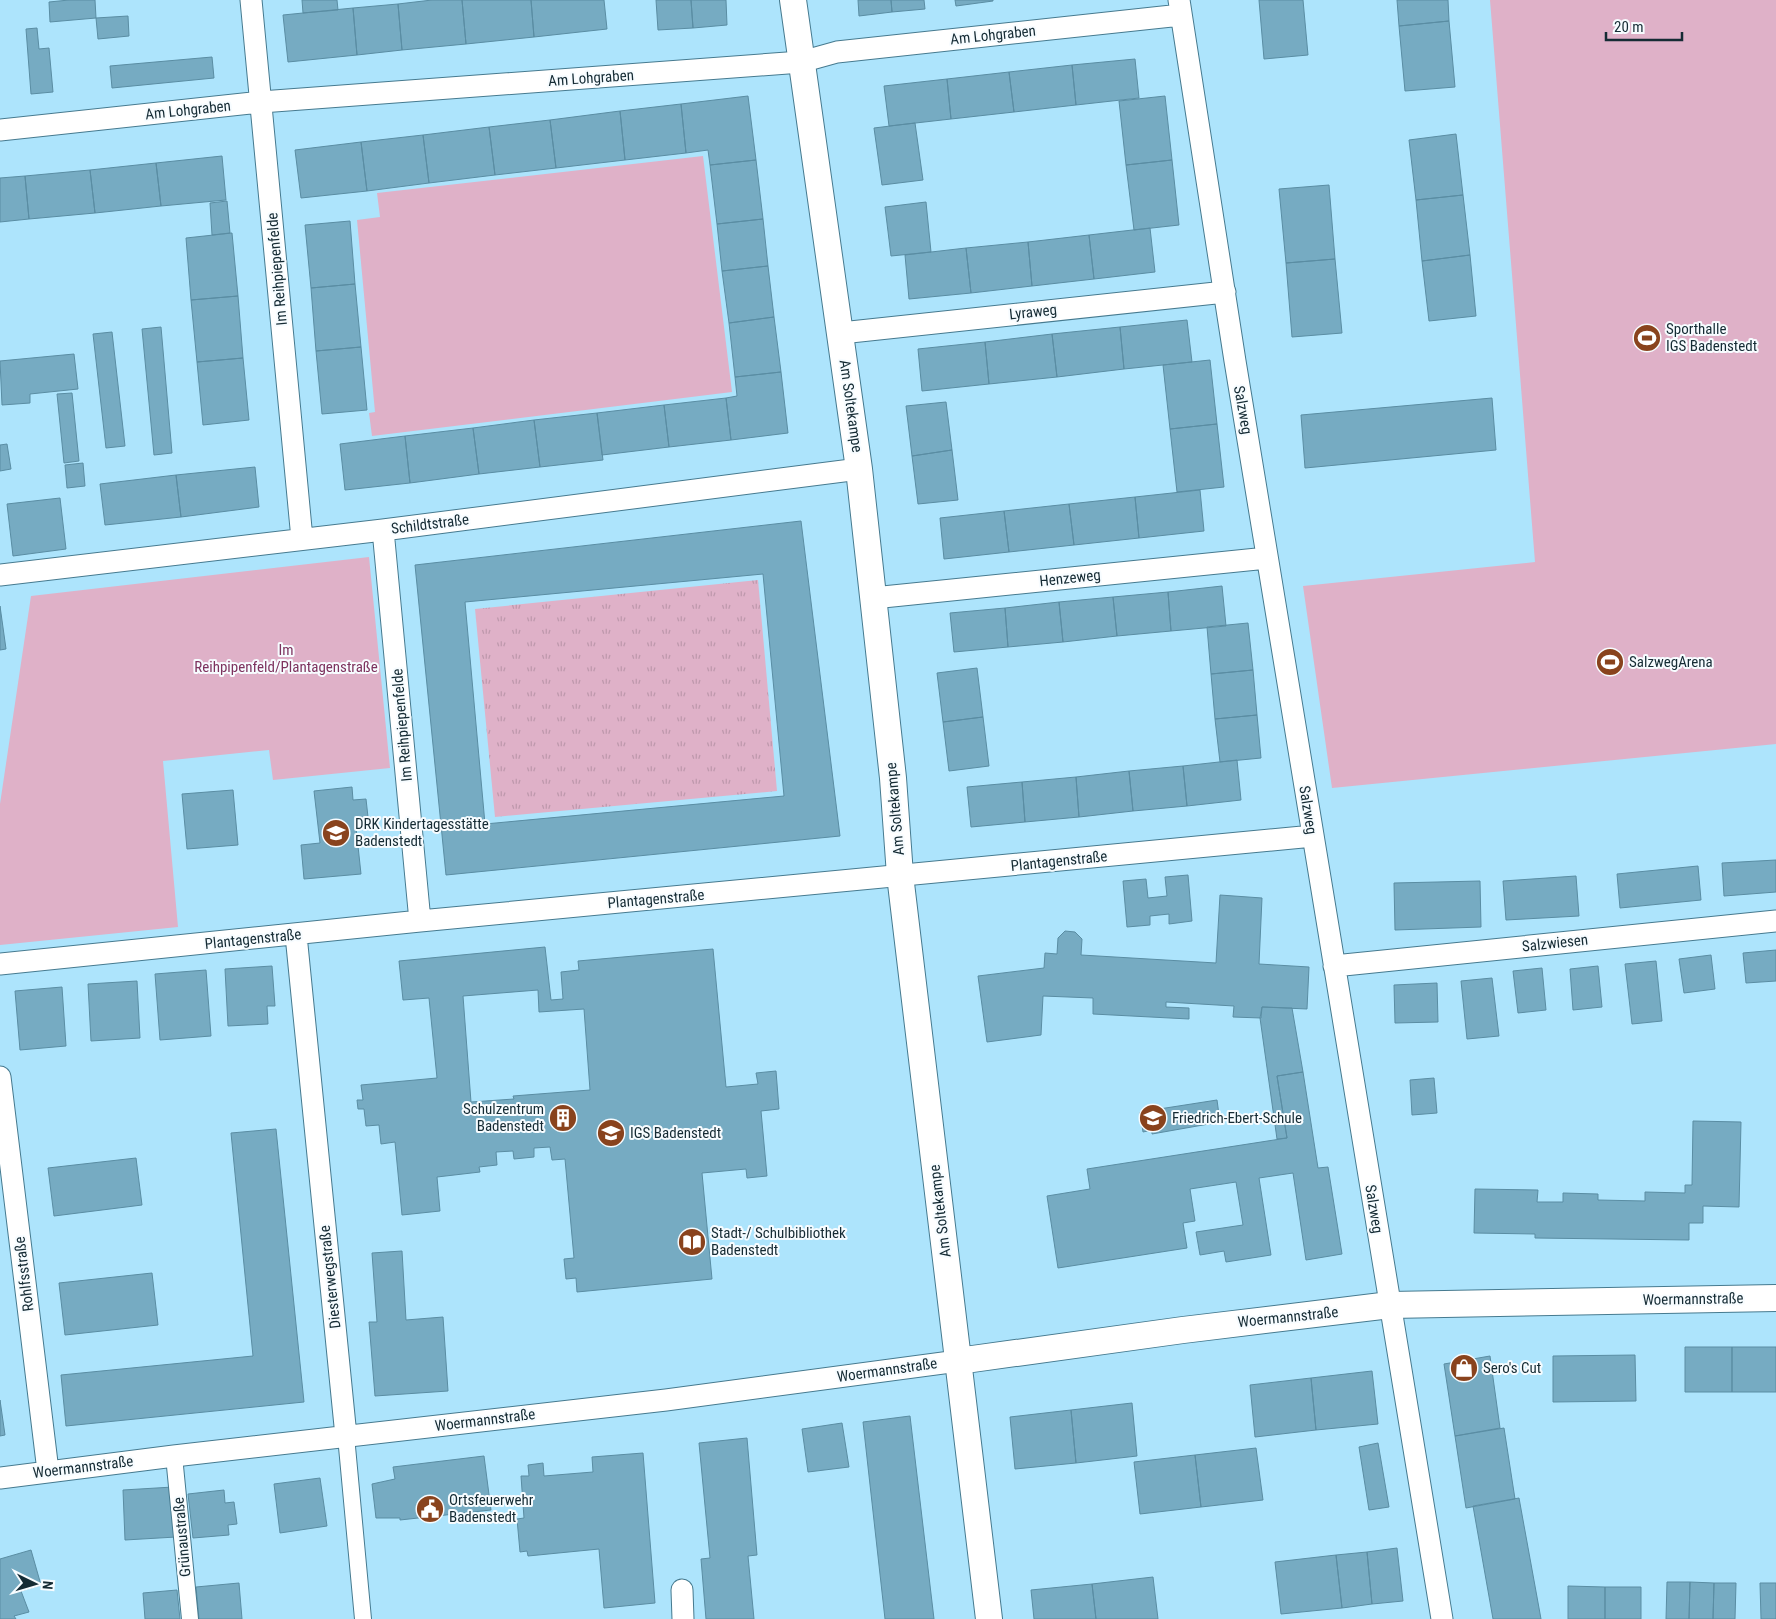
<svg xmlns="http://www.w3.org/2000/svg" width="1776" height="1619" viewBox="0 0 1776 1619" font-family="'Roboto Condensed',sans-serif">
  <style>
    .grass { fill: url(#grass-tufts) }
    .green { fill: #dfb1c8 }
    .building { fill: #76abc2; stroke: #5a8da3; fill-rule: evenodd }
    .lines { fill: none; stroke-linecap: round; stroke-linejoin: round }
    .pedestrian-casing { stroke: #467a8f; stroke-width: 18 }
    .minor-casing { stroke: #467a8f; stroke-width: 23 }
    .tertiary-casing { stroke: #467a8f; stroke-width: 28 }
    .pedestrian { stroke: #fff; stroke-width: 16 }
    .minor { stroke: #fff; stroke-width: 21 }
    .tertiary { stroke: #fff; stroke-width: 26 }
    .labels { text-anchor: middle; stroke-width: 4; stroke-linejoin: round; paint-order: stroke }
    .street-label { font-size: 15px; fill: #152b34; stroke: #f7fcff }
    .poi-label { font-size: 15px; fill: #152b34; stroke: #f7fcff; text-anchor: start }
    .park-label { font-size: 15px; fill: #7d325e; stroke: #f7fcff }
  </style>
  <defs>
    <pattern id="grass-tufts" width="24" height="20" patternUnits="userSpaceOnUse" patternTransform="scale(1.25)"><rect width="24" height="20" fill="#dfb1c8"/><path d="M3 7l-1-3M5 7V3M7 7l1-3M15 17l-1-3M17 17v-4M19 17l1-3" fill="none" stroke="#be98ac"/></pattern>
  </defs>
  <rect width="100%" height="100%" fill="#ade4fc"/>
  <!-- grass -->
  <path class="grass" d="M758,580L777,791L495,817L475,609Z"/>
  <!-- green -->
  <path class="green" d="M1490,0H1776V744L1332,788L1303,586L1535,562Z
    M703,156L732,392L372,436L369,413L375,412L357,220L380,217L377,193Z
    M369,557L390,768L273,780L269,750L163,761L178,927L0,945V804L31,596Z"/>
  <!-- building -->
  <path class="building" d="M69,0H95L96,18L50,22L49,2Z
    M302,0H337L338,10L303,13Z
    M432,0H462L466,44L402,50L398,4Z
    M462,0H531L534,37L466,44Z
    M531,0H604L607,29L534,37Z
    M656,0H691L693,28L658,30Z
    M691,0H726L727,25L693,28Z
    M858,0H891L892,12L859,16Z
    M891,0H924L925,9L892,12Z
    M955,0H993V1L956,6Z
    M1259,0H1303L1308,55L1264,59Z
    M1397,0H1448L1449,21L1399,26Z
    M398,4L402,50L357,55L353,8Z
    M353,8L357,55L288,62L283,15Z
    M128,16L129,36L98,39L96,18Z
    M1449,21L1455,87L1405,91L1399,26Z
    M37,28L39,49L49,48L53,92L31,94L26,29Z
    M212,57L214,78L112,88L110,66Z
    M1135,59L1139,98L1076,105L1072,65Z
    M1072,65L1076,105L1014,112L1009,72Z
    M1009,72L1014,112L951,119L947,79Z
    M947,79L951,119L889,126L884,86Z
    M748,96L756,160L710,165L708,150L686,153L681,104Z
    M1165,96L1172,160L1126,165L1119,101Z
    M681,104L686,153L625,160L620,111Z
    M620,111L625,160L556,168L550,120Z
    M550,120L556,168L495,175L489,127Z
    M915,123L923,180L882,185L874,128Z
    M489,127L495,175L429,183L423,135Z
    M1456,134L1463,195L1416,200L1409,140Z
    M423,135L429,183L367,191L361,142Z
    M361,142L367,191L301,198L295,150Z
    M222,156L226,200L161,206L156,163Z
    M756,160L763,219L717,224L710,165Z
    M1172,160L1179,225L1134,230L1126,165Z
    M156,163L161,206L95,213L90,170Z
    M90,170L95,213L29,219L25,176Z
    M25,176L29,219L0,222V178Z
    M1329,185L1335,259L1286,263L1279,189Z
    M1463,195L1470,255L1422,261L1416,200Z
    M227,201L230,233L212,235L210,203Z
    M926,202L931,252L891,256L885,207Z
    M763,219L768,266L722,271L717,224Z
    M350,221L355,284L311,288L305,225Z
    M1150,228L1155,272L1094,279L1089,235Z
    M232,233L238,296L191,300L186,238Z
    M1089,235L1094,279L1032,286L1028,242Z
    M1028,242L1032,286L971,293L966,248Z
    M966,248L971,293L909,299L905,255Z
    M1470,255L1476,316L1429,321L1422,261Z
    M1335,259L1342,333L1292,337L1286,263Z
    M768,266L774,317L729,323L722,271Z
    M355,284L361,347L316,351L311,288Z
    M238,296L243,358L197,362L191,300Z
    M774,317L781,372L735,377L729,323Z
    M1187,320L1192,362L1124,369L1120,327Z
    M161,327L172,453L154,455L142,329Z
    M1120,327L1124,369L1057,377L1052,334Z
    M112,332L125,446L106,448L93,334Z
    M1052,334L1057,377L989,384L985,342Z
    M985,342L989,384L922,391L918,349Z
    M361,347L367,410L322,414L316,351Z
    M74,354L78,389L30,394V403L2,405L0,361Z
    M243,358L249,420L203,425L197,362Z
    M1210,360L1217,424L1170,429L1163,365Z
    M781,372L788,433L731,440L726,398L737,396L735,377Z
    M72,393L79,461L64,463L57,394Z
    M726,398L731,440L669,447L664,405Z
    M1492,398L1496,450L1305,468L1301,415Z
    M946,402L952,450L912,456L906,406Z
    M664,405L669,447L602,455L597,413Z
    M597,413L603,460L540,467L534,420Z
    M534,420L540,467L479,474L473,428Z
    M1217,424L1224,487L1177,492L1170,429Z
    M473,428L479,474L410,483L405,436Z
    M405,436L410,483L345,490L340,444Z
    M7,444L11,469L0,471V445Z
    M952,450L958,500L918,504L912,456Z
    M83,463L85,486L67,488L65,465Z
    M255,467L259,507L181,517L176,475Z
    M176,475L181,517L105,525L100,484Z
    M1200,490L1204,531L1139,538L1135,497Z
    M1135,497L1139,538L1074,545L1069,504Z
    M60,498L66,549L13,556L7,504Z
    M1069,504L1074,545L1009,552L1004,511Z
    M1004,511L1009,552L944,559L940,518Z
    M801,521L840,836L446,875L415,565ZM763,574L784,796L485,824L465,602Z
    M1222,586L1226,626L1171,631L1168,592Z
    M1168,592L1171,631L1117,636L1113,597Z
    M1113,597L1117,636L1063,642L1059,602Z
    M1059,602L1063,642L1008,647L1005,608Z
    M0,606L6,649L0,650Z
    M1005,608L1008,647L954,652L950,613Z
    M1248,623L1253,670L1211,674L1207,627Z
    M977,668L983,717L943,722L937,673Z
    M1253,670L1257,715L1215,719L1211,674Z
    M1257,715L1261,758L1220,762L1215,719Z
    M983,717L989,766L949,771L943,722Z
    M1237,760L1241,800L1187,806L1183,766Z
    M1183,766L1187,806L1133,811L1129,771Z
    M1129,771L1133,811L1079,817L1076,777Z
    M1076,777L1079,817L1025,822L1022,782Z
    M1022,782L1025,822L971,827L967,787Z
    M352,787L353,800L366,799L368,817L355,818L361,874L304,879L301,845L320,843L314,791Z
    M233,790L238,845L187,849L182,794Z
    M1776,860V892L1724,896L1722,863Z
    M1698,866L1701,900L1620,908L1617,874Z
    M1188,875L1192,921L1169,924V914L1150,916V925L1127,927L1123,881L1146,879L1148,898L1167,896L1165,877Z
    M1576,876L1579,916L1506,920L1503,881Z
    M1480,881L1481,927L1395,930L1394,883Z
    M1220,895L1262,898L1259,964L1309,967L1307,1009L1262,1007L1261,1018L1233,1017L1234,1006L1166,1002V1007L1189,1008V1019L1093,1014V998L1043,996L1041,1035L987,1042L978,976L1044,968L1045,953L1057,954L1058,938L1065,931L1075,932L1082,939L1081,955L1216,963Z
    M545,947L551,1000L563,999L561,972L579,970L578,961L713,949L726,1087L758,1084L756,1073L776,1071L779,1109L761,1111L767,1176L747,1178L746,1169L702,1173L712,1279L577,1292L576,1278L566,1279L564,1259L574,1258L565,1159L552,1160L550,1147L534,1148V1157L514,1159L513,1151L496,1152L497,1165L479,1167L480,1172L437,1177L440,1211L402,1215L395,1142L381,1144L379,1125L366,1126L364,1109H358L357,1100H363L361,1085L437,1078L429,998L403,1000L399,961ZM538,990L539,1012L584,1009L590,1090L513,1096L514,1099L471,1102L463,996Z
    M1776,950V981L1746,983L1743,953Z
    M1711,955L1715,989L1684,993L1679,959Z
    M1656,961L1662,1021L1632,1024L1625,964Z
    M272,966L275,1006H267L268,1024L228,1026L225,969Z
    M1598,966L1602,1007L1573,1010L1570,969Z
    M1542,968L1546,1010L1518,1013L1513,971Z
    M206,970L211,1036L160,1040L155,974Z
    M1492,978L1499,1036L1467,1039L1461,981Z
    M137,981L140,1038L91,1041L88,984Z
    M1437,983L1438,1022L1395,1023L1394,985Z
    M62,987L66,1046L20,1050L15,991Z
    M1262,1007L1292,1008L1303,1072L1277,1076L1287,1138L1277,1139L1260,1018Z
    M1303,1072L1318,1168L1328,1167L1342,1254L1306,1260L1293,1173L1259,1178L1271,1255L1226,1262L1224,1251L1200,1255L1196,1232L1243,1225L1236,1182L1190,1189L1195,1221L1183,1223L1187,1248L1058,1268L1047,1196L1090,1189L1087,1169L1287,1138L1277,1076Z
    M1434,1078L1437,1113L1412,1115L1410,1080Z
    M1217,1100L1220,1122L1152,1134V1130L1143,1132L1140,1112Z
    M1693,1121L1741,1122L1739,1207L1703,1206V1223H1689V1240L1535,1238V1234L1474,1233L1475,1189L1538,1190L1537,1202H1563V1193L1598,1194V1200L1645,1201V1192L1685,1193V1185H1692Z
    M276,1129L304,1402L66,1426L61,1375L253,1356L231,1133Z
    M136,1158L142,1205L54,1216L48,1168Z
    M402,1251L406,1320L443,1317L448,1391L375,1396L369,1322H377L372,1253Z
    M152,1273L158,1325L65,1335L59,1283Z
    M1685,1347H1732V1392H1685Z
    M1732,1347H1776V1392H1732Z
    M1635,1355L1636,1401L1553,1402V1356Z
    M1490,1356L1500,1428L1455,1436L1444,1364Z
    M1372,1371L1378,1424L1316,1430L1311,1378Z
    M1311,1378L1316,1430L1255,1437L1250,1385Z
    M0,1400L5,1435L0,1436Z
    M1132,1403L1137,1456L1076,1463L1071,1410Z
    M1071,1410L1076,1463L1015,1469L1010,1417Z
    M910,1416L934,1619H885L863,1422Z
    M842,1423L849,1467L808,1472L802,1429Z
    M1504,1428L1515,1499L1466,1508L1455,1436Z
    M747,1438L757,1555L748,1556L754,1619H706L701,1559L710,1558L699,1443Z
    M1378,1443L1389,1507L1369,1510L1359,1447Z
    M1256,1448L1263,1500L1201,1507L1195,1455Z
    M643,1453L655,1603L604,1608L599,1549L528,1556L527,1551L520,1552L517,1519L524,1518L521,1476H529L528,1465L543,1463L544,1476L593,1472L592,1457Z
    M1195,1455L1201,1507L1140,1514L1134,1462Z
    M484,1456L491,1510L400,1520V1518H376L372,1484L395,1479L393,1467Z
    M320,1478L327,1526L280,1533L274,1484Z
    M173,1487L176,1537L125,1540L123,1490Z
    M224,1490L225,1503L234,1502L237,1524L228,1525L229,1535L193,1538L188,1494Z
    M1519,1498L1541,1619H1493L1473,1506Z
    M1397,1548L1403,1601L1372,1604L1367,1552Z
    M31,1550L41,1585L21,1591L29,1612L14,1616L16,1619H0V1559Z
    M1367,1552L1372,1604L1342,1608L1336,1555Z
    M1336,1555L1342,1608L1281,1614L1275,1562Z
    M1153,1577L1158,1619H1096L1092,1584Z
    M1667,1582H1690L1689,1619H1666Z
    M1690,1582L1714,1583L1713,1619H1689Z
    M239,1583L242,1619H199L196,1587Z
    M1714,1583H1736L1735,1619H1713Z
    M1760,1583H1776V1619H1761Z
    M1092,1584L1096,1619H1034L1031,1590Z
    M1568,1586L1605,1587V1619H1568Z
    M1605,1587H1641V1619H1605Z
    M177,1590L180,1619H145L143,1593Z"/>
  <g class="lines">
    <defs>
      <path id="pedestrian" d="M346,1436L363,1619
        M174,1456L190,1619"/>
      <path id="minor" d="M251,0L302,539
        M1179,0L1235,361L1442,1619
        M0,130L261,102L801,62L837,52L1181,15
        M841,333L1225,292
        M383,530L420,921
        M0,575L383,530L859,469
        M873,598L1267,558
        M296,935L346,1436
        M0,964L420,921L1313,836
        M1334,966L1776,921
        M0,1077L48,1471
        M0,1478L174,1456L666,1400L958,1361
        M682,1590L683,1619"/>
      <path id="tertiary" d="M793,0L859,469L893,778L900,875L989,1619
        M958,1361L1183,1330L1390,1305L1776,1298"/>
    </defs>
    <!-- pedestrian casing -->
    <use href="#pedestrian" class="pedestrian-casing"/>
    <!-- minor casing -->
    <use href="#minor" class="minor-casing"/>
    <!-- tertiary casing -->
    <use href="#tertiary" class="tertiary-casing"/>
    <!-- pedestrian -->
    <use href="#pedestrian" class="pedestrian"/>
    <!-- minor -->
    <use href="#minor" class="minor"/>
    <!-- tertiary -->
    <use href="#tertiary" class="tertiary"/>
  </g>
  <!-- icons -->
  <defs>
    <symbol id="stadium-disc" viewBox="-11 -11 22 22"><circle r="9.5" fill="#89431d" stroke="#f7fcff"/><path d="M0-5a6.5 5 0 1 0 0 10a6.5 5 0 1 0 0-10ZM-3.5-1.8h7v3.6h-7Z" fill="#fff"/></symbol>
    <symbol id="school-disc" viewBox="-11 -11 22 22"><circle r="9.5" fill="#89431d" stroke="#f7fcff"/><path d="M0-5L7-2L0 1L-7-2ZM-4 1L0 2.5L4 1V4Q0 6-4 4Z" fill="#fff"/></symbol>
    <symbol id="building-disc" viewBox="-11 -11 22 22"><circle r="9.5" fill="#89431d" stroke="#f7fcff"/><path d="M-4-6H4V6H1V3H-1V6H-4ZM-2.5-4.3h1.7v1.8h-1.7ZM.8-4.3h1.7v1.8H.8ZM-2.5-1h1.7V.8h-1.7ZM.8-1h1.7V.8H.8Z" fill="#fff"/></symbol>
    <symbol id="library-disc" viewBox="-11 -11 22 22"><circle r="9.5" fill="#89431d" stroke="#f7fcff"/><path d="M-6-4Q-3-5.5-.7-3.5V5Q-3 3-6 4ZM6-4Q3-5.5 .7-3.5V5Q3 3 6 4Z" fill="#fff"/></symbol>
    <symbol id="shop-disc" viewBox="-11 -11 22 22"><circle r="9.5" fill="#89431d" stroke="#f7fcff"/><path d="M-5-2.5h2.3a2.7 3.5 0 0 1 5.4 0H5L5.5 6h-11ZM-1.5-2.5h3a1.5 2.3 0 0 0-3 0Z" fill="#fff"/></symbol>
    <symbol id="civic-disc" viewBox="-11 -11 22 22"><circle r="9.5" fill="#89431d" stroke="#f7fcff"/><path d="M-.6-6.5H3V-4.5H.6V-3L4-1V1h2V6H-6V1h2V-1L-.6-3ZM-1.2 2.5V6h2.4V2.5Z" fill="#fff"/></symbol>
  </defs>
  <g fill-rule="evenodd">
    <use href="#stadium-disc" x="1631" y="322" width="32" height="32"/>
    <use href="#stadium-disc" x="1594" y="646" width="32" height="32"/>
    <use href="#school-disc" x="320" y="817" width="32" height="32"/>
    <use href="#building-disc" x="547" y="1102" width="32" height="32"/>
    <use href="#school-disc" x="1137" y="1102" width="32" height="32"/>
    <use href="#school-disc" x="595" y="1117" width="32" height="32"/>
    <use href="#library-disc" x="676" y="1226" width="32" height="32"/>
    <use href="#shop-disc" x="1448" y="1352" width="32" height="32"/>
    <use href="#civic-disc" x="414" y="1493" width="32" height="32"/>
  </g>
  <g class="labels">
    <!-- street labels -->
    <g class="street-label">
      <text transform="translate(993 35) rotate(-6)" y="5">Am Lohgraben</text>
      <text transform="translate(591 78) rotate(-4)" y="5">Am Lohgraben</text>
      <text transform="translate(188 110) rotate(-6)" y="5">Am Lohgraben</text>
      <text transform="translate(277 269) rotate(-95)" y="5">Im Reihpiepenfelde</text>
      <text transform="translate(1033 312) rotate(-6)" y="5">Lyraweg</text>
      <text transform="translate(851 406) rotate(82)" y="5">Am Soltekampe</text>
      <text transform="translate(1243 410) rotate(80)" y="5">Salzweg</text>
      <text transform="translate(430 524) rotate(-7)" y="5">Schildtstraße</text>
      <text transform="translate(1070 578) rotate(-6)" y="5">Henzeweg</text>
      <text transform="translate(402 725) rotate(-95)" y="5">Im Reihpiepenfelde</text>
      <text transform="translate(895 809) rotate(-95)" y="5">Am Soltekampe</text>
      <text transform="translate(1308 810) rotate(81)" y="5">Salzweg</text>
      <text transform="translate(1059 861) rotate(-6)" y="5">Plantagenstraße</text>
      <text transform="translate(656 899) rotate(-5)" y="5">Plantagenstraße</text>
      <text transform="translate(253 939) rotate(-6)" y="5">Plantagenstraße</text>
      <text transform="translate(1555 943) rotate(-6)" y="5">Salzwiesen</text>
      <text transform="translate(1374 1209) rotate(81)" y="5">Salzweg</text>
      <text transform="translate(940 1211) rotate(-97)" y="5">Am Soltekampe</text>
      <text transform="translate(24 1274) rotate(-97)" y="5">Rohlfsstraße</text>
      <text transform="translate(330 1277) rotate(-96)" y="5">Diesterwegstraße</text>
      <text transform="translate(1693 1299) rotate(-1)" y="5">Woermannstraße</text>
      <text transform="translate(1288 1317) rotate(-6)" y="5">Woermannstraße</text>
      <text transform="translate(887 1370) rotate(-8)" y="5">Woermannstraße</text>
      <text transform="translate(485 1420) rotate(-7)" y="5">Woermannstraße</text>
      <text transform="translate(83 1467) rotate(-7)" y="5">Woermannstraße</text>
      <text transform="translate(182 1537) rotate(-95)" y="5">Grünaustraße</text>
    </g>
    <!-- poi labels -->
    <g class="poi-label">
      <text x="1666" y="334">Sporthalle<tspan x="1666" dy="17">IGS Badenstedt</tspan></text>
      <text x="1629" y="667">SalzwegArena</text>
      <text x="355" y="829">DRK Kindertagesstätte<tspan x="355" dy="17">Badenstedt</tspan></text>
      <text x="544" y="1114" text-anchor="end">Schulzentrum<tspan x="544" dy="17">Badenstedt</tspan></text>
      <text x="1172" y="1123">Friedrich-Ebert-Schule</text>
      <text x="630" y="1138">IGS Badenstedt</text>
      <text x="711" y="1238">Stadt-/ Schulbibliothek<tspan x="711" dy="17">Badenstedt</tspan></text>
      <text x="1483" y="1373">Sero's Cut</text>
      <text x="449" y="1505">Ortsfeuerwehr<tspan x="449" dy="17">Badenstedt</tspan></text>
    </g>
    <!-- park labels -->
    <g class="park-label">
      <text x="286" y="655">Im<tspan x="286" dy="17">Reihpipenfeld/Plantagenstraße</tspan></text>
    </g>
  </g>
  <!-- north arrow -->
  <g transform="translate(35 1584) rotate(95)" stroke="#f7fcff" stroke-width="4" paint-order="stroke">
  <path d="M0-4L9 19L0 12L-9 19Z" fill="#152b34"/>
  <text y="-8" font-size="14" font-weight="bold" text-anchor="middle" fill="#152b34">N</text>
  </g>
  <!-- scale -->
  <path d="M1606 32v8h76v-8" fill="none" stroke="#152b34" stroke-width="2.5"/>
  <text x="1614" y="32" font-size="15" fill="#152b34" stroke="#f7fcff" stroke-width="4" paint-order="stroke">20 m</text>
</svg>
